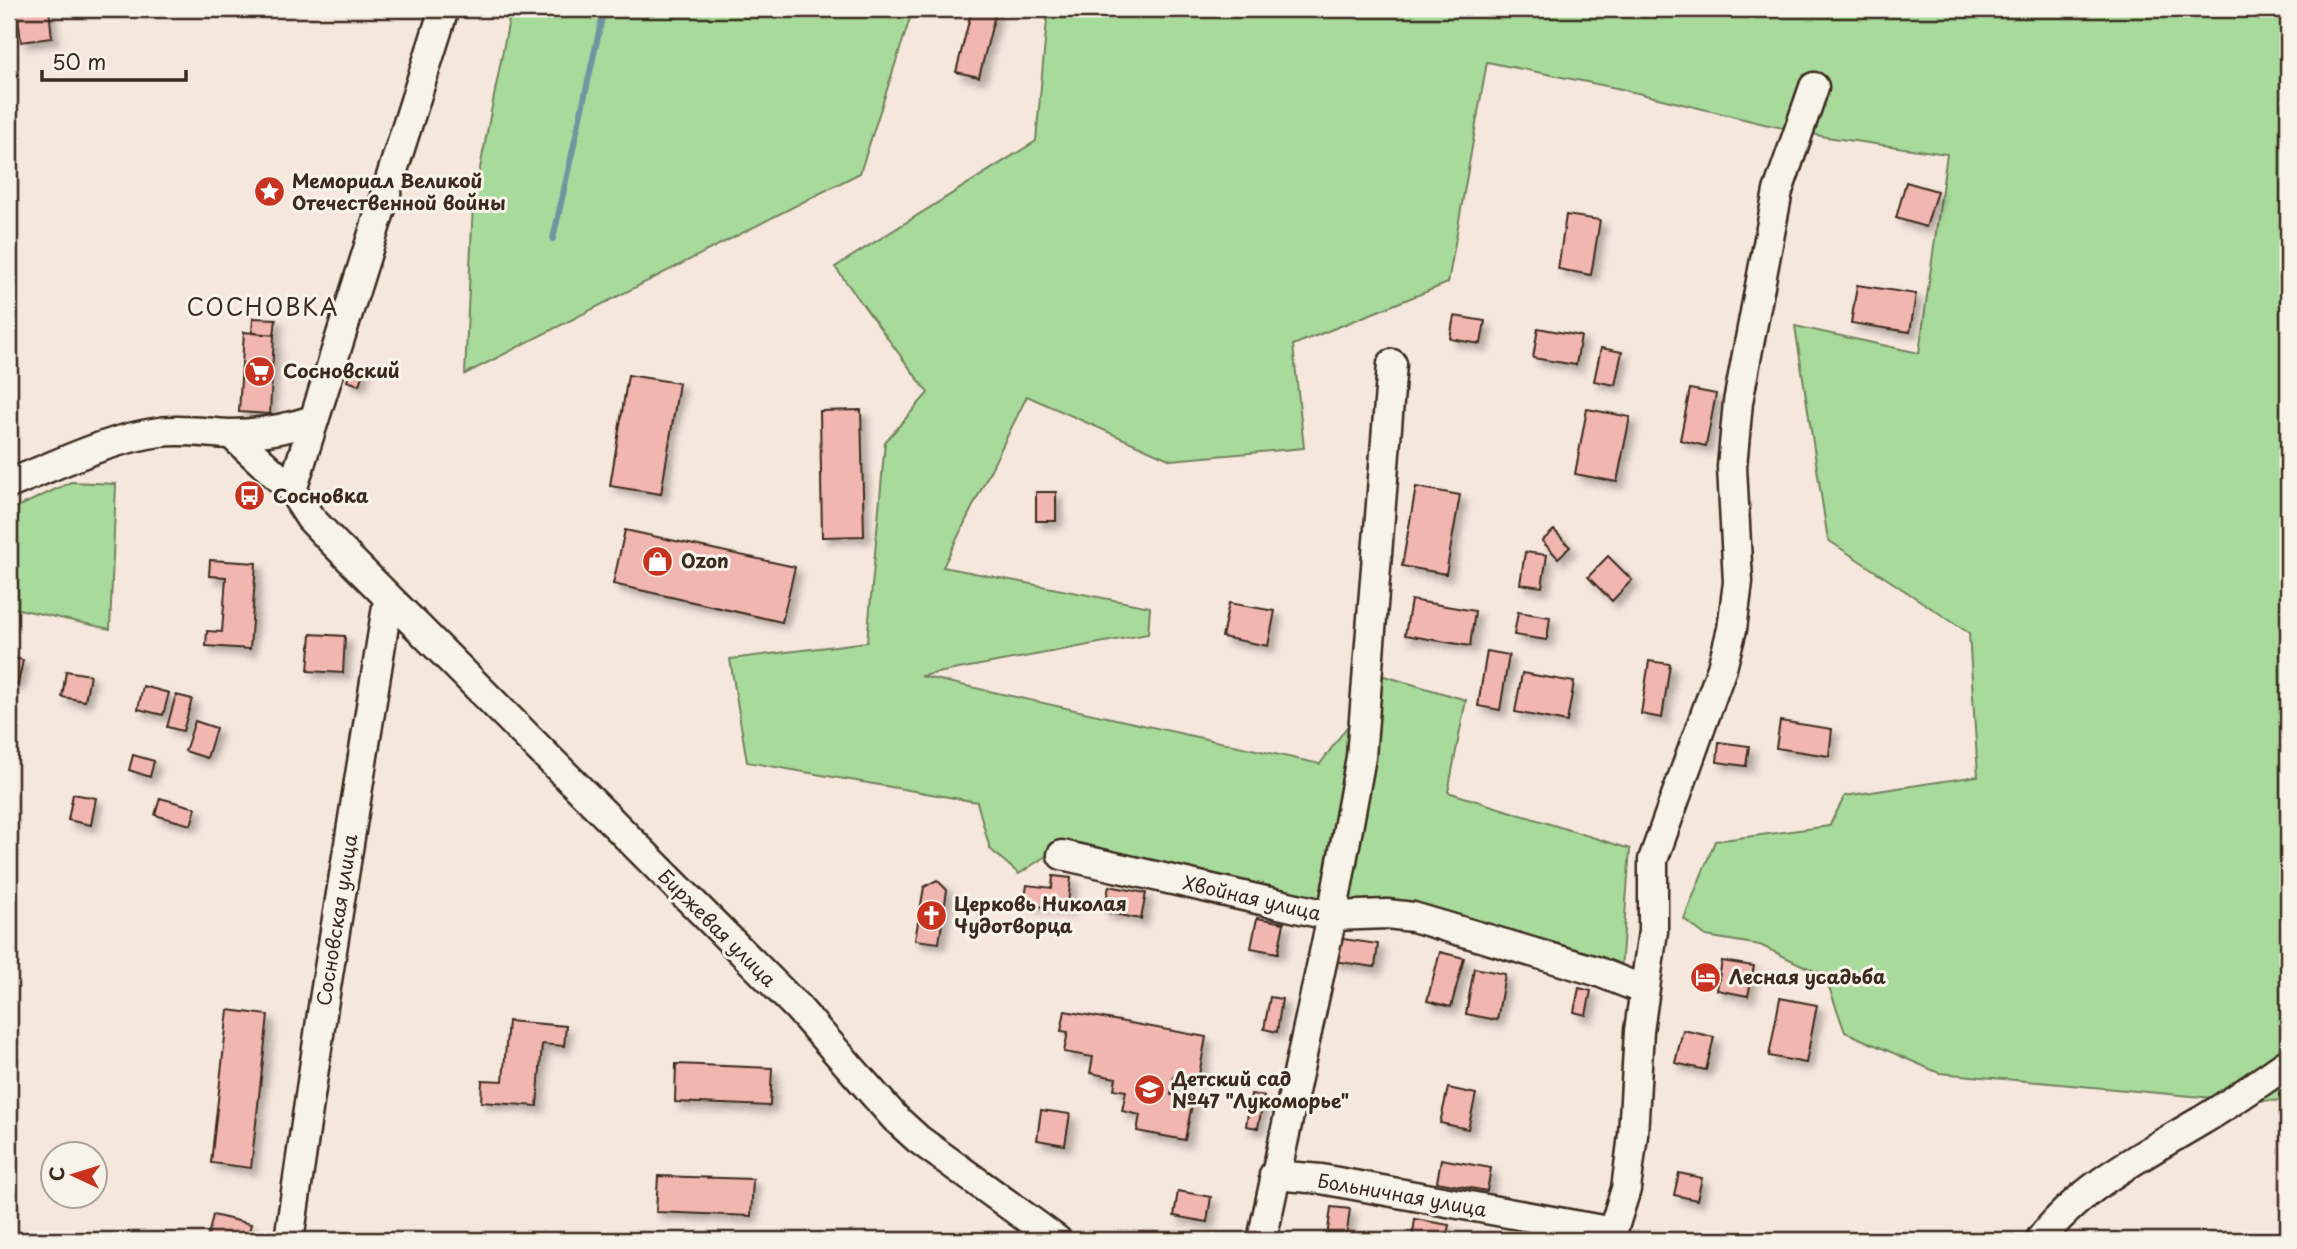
<svg xmlns="http://www.w3.org/2000/svg" width="2297" height="1249" viewBox="0 0 2297 1249" font-family="'Playpen Sans',sans-serif">
  <style>
    .green { fill: #a8da9c; stroke: #72825d; stroke-width: 2 }
    .lines { fill: none; stroke-linecap: round; stroke-linejoin: round }
    .stream { stroke: #7195a0; stroke-width: 6 }
    .building { fill: #f2b6b0; stroke: #3b2a1e; stroke-width: 2; filter: url(#shadow) }
    .minor-casing { stroke: #3b2a1e; stroke-width: 33 }
    .minor { stroke: #f7f3e8; stroke-width: 28 }
    .labels { text-anchor: middle; stroke-width: 6; stroke-linejoin: round; paint-order: stroke }
    .poi-label { font-size: 19px; font-weight: bold; fill: #3b2a1e; stroke: #f7f3e8; text-anchor: start }
    .street-label { font-size: 19px; fill: #3b2a1e; stroke: #f7f3e8 }
    .quarter-label { font-size: 23px; letter-spacing: 2px; fill: #3b2a1e; stroke: #f7f3e8 }
  </style>
  <defs>
    <filter id="shadow"><feDropShadow dx="6" dy="6" stdDeviation="3.5" flood-color="#0004"/></filter>
  </defs>
  <rect width="100%" height="100%" fill="#f6e7dd"/>
  <filter id="ink" filterUnits="userSpaceOnUse"><feTurbulence type="fractalNoise" baseFrequency=".0143" numOctaves="2"/><feDisplacementMap in="SourceGraphic" scale="14" xChannelSelector="R" yChannelSelector="G"/><feConvolveMatrix kernelMatrix="1 2 1 2 8 2 1 2 1" color-interpolation-filters="sRGB"/></filter>
  <g filter="url(#ink)">
    <!-- green -->
    <path class="green" d="M511,9H913L860,173L465,374L473,204Z
      M1048,9H2288V1101L2235,1100L1939,1073L1845,1032L1825,976L1760,945L1706,936L1684,919L1715,841L1829,826L1845,796L1978,776L1969,633L1828,540L1795,326L1919,353L1947,154L1826,137L1764,124L1621,89L1487,62L1448,283L1293,345L1304,448L1171,460L1027,396L943,567L1150,607L1148,634L921,676L1320,764L1384,676L1466,700L1448,792L1630,849L1621,970L1298,902L1062,845L1019,874L990,849L977,802L747,762L730,659L867,642L885,442L928,393L835,267L1036,141Z
      M71,482L116,484L110,629L9,607V511Z"/>
    <g class="lines">
      <!-- stream -->
      <path class="stream" d="M553,239L604,9"/>
    </g>
    <!-- building -->
    <path class="building" d="M17,9H49L52,38L21,42Z
      M972,9L996,11L979,77L956,72Z
      M1906,182L1937,191L1926,227L1896,218Z
      M1566,215L1600,220L1591,275L1558,269Z
      M1857,285L1916,294L1910,332L1851,323Z
      M1454,316L1485,321L1481,344L1450,339Z
      M253,318L276,319L274,335L252,333Z
      M1538,328L1581,336L1576,365L1533,358Z
      M244,332L274,335L270,414L239,412Z
      M1601,348L1622,352L1615,385L1594,381Z
      M352,366L364,369L359,385L347,381Z
      M628,375L679,383L661,494L610,486Z
      M1690,389L1716,394L1706,446L1680,440Z
      M1587,409L1630,417L1617,482L1575,474Z
      M861,410L864,536L822,537L820,411Z
      M1416,487L1460,495L1446,574L1402,566Z
      M1036,492H1056V521H1036Z
      M625,530L795,567L782,622L613,584Z
      M1554,530L1570,547L1558,558L1542,541Z
      M1525,552L1547,555L1542,587L1520,584Z
      M1608,556L1632,580L1612,601L1588,577Z
      M210,560L256,563L250,649L206,646L207,631L222,632L226,577L209,576Z
      M1411,600L1475,611L1470,646L1405,635Z
      M1229,603L1275,611L1268,646L1222,637Z
      M1518,612L1550,617L1547,640L1514,635Z
      M311,634L345,636L343,673L308,671Z
      M1487,651L1509,655L1500,710L1478,706Z
      M9,657L23,660L18,684L9,682Z
      M1649,661L1670,664L1662,718L1641,714Z
      M66,671L90,675L85,701L62,697Z
      M1522,673L1574,682L1567,722L1515,712Z
      M143,686L169,693L163,715L138,709Z
      M176,695L192,699L183,731L167,727Z
      M195,721L216,728L207,758L185,751Z
      M1780,721L1832,729L1829,756L1776,748Z
      M1719,742L1749,746L1746,766L1717,762Z
      M133,755L154,761L150,777L129,770Z
      M73,794L96,798L91,825L68,820Z
      M160,798L196,808L191,825L155,815Z
      M1053,876L1071,878L1067,910L1024,904L1027,885L1052,888Z
      M937,880L947,890L939,943L915,940L924,887Z
      M1109,886L1146,893L1141,919L1104,912Z
      M1257,918L1284,923L1278,953L1251,948Z
      M1336,938L1378,944L1375,967L1333,961Z
      M1440,952L1464,958L1451,1007L1427,1001Z
      M1722,961L1754,966L1748,996L1717,990Z
      M1474,968L1505,974L1497,1020L1466,1014Z
      M1579,988L1591,991L1586,1015L1574,1012Z
      M1270,997L1282,999L1277,1032L1264,1029Z
      M1780,998L1817,1005L1806,1063L1769,1056Z
      M228,1010L268,1015L251,1168L211,1163Z
      M1065,1011L1206,1037L1198,1080L1174,1076L1171,1095L1193,1099L1185,1140L1137,1131L1140,1115L1122,1111L1126,1091L1114,1089L1116,1078L1090,1073L1093,1057L1064,1052L1068,1032L1061,1031Z
      M508,1021L566,1026L564,1046L542,1044L537,1106L481,1102L482,1080L503,1081Z
      M1683,1030L1714,1037L1706,1070L1675,1063Z
      M676,1064L772,1068L770,1106L675,1102Z
      M1448,1088L1476,1094L1468,1129L1440,1123Z
      M1251,1094L1264,1096L1258,1128L1246,1126Z
      M1041,1110L1070,1114L1065,1145L1037,1140Z
      M1441,1159L1491,1168L1487,1191L1437,1182Z
      M1679,1173L1702,1178L1697,1200L1674,1195Z
      M658,1176L753,1179L751,1216L656,1212Z
      M1178,1191L1211,1197L1207,1222L1174,1216Z
      M1331,1207L1350,1209L1346,1239L1327,1237Z
      M213,1215L251,1224L247,1240H207Z
      M1415,1219L1449,1225L1446,1240H1412Z"/>
    <g class="lines">
      <defs>
        <path id="minor" d="M231,434L292,490L444,9
          M9,484C57,465 107,439 160,432C183,429 206,433 229,434C258,434 286,429 313,420
          M292,490L310,518L334,543L797,1007L895,1118L918,1139L1057,1240
          M1062,855L1332,916L1387,914L1413,917L1596,971L1644,990
          M1274,1175L1321,1179L1613,1232
          M289,1240L324,1000L388,600
          M1262,1240L1332,916L1361,757L1392,364
          M1610,1240L1626,1189L1633,1135L1639,1031L1653,931V860L1722,668L1732,629L1738,582L1732,467L1738,402L1778,191L1814,87
          M2040,1240C2080,1187 2142,1156 2199,1122C2230,1104 2259,1083 2288,1063"/>
      </defs>
      <!-- minor casing -->
      <use href="#minor" class="minor-casing"/>
      <!-- minor -->
      <use href="#minor" class="minor"/>
    </g>
  </g>
  <!-- icons -->
  <defs>
    <symbol id="sight-disc" viewBox="-11 -11 22 22"><circle r="9.5" fill="#c8321e" stroke="#f7f3e8"/><path d="M0-6L1.8-2.2L6-1.7L2.9 1.2L3.7 5.4L0 3.3L-3.7 5.4L-2.9 1.2L-6-1.7L-1.8-2.2Z" fill="#fff"/></symbol>
    <symbol id="supermarket-disc" viewBox="-11 -11 22 22"><circle r="9.5" fill="#c8321e" stroke="#f7f3e8"/><path d="M-6-5.5h2.5l.6 2H6L4.5 2H-2.5L-4.4-4H-6ZM-1.5 3.2a1.3 1.3 0 1 0 .1 0ZM3 3.2a1.3 1.3 0 1 0 .1 0Z" fill="#fff"/></symbol>
    <symbol id="bus-disc" viewBox="-11 -11 22 22"><circle r="9.5" fill="#c8321e" stroke="#f7f3e8"/><path d="M-5-6H5V4H4V6H2V4H-2V6H-4V4H-5ZM-3.5-4V0h7V-4ZM-3.5 1.2v1.5H-2V1.2ZM2 1.2v1.5H3.5V1.2Z" fill="#fff"/></symbol>
    <symbol id="shop-disc" viewBox="-11 -11 22 22"><circle r="9.5" fill="#c8321e" stroke="#f7f3e8"/><path d="M-5-2.5h2.3a2.7 3.5 0 0 1 5.4 0H5L5.5 6h-11ZM-1.5-2.5h3a1.5 2.3 0 0 0-3 0Z" fill="#fff"/></symbol>
    <symbol id="church-disc" viewBox="-11 -11 22 22"><circle r="9.5" fill="#c8321e" stroke="#f7f3e8"/><path d="M-1.2-6h2.4v3.5h3.3v2.4h-3.3V6h-2.4V-.1h-3.3v-2.4h3.3Z" fill="#fff"/></symbol>
    <symbol id="hotel-disc" viewBox="-11 -11 22 22"><circle r="9.5" fill="#c8321e" stroke="#f7f3e8"/><path d="M-6-4.5h1.5V1H6V5H4.5V3h-9V5H-6ZM-4 0a1.8 1.8 0 1 1 3.6 0ZM.5 0V-2.5h3Q6-2.5 6 0Z" fill="#fff"/></symbol>
    <symbol id="school-disc" viewBox="-11 -11 22 22"><circle r="9.5" fill="#c8321e" stroke="#f7f3e8"/><path d="M0-5L7-2L0 1L-7-2ZM-4 1L0 2.5L4 1V4Q0 6-4 4Z" fill="#fff"/></symbol>
  </defs>
  <g fill-rule="evenodd">
    <use href="#sight-disc" x="252" y="174" width="35" height="35"/>
    <use href="#supermarket-disc" x="242" y="354" width="35" height="35"/>
    <use href="#bus-disc" x="232" y="478" width="35" height="35"/>
    <use href="#shop-disc" x="640" y="544" width="35" height="35"/>
    <use href="#church-disc" x="914" y="898" width="35" height="35"/>
    <use href="#hotel-disc" x="1688" y="960" width="35" height="35"/>
    <use href="#school-disc" x="1132" y="1072" width="35" height="35"/>
  </g>
  <g class="labels">
    <!-- poi labels -->
    <g class="poi-label">
      <text x="292" y="188">Мемориал Великой<tspan x="292" dy="22">Отечественной войны</tspan></text>
      <text x="283" y="378">Сосновский</text>
      <text x="273" y="503">Сосновка</text>
      <text x="681" y="568">Ozon</text>
      <text x="954" y="911">Церковь Николая<tspan x="954" dy="22">Чудотворца</tspan></text>
      <text x="1729" y="984">Лесная усадьба</text>
      <text x="1172" y="1086">Детский сад<tspan x="1172" dy="22">№47 "Лукоморье"</tspan></text>
    </g>
    <!-- street labels -->
    <g class="street-label">
      <text transform="translate(1252 898) rotate(13)" y="7">Хвойная улица</text>
      <text transform="translate(337 920) rotate(-81)" y="7">Сосновская улица</text>
      <text transform="translate(717 928) rotate(45)" y="7">Биржевая улица</text>
      <text transform="translate(1402 1195) rotate(10)" y="7">Больничная улица</text>
    </g>
    <!-- quarter labels -->
    <g class="quarter-label">
      <text x="263" y="316">СОСНОВКА</text>
    </g>
  </g>
  <!-- margin -->
  <rect width="2297" height="1249" fill="none" stroke="#f7f3e8" stroke-width="35"/>
  <rect x="18" y="18" width="2262" height="1214" fill="none" stroke="#3b2a1e" stroke-width="2.5" filter="url(#ink)"/>
  <!-- north arrow -->
  <g transform="translate(74 1175) rotate(274)"><circle r="33" fill="#f7f3e8" stroke="#aca397" stroke-width="2"/>
  <path d="M0-5L12 26L0 18L-12 26Z" fill="#c8321e"/>
  <text y="-10" font-size="19" font-weight="bold" text-anchor="middle" fill="#3b2a1e">С</text>
  </g>
  <!-- scale -->
  <path d="M42 70v10h144v-10" fill="none" stroke="#3b2a1e" stroke-width="3.5"/>
  <text x="52" y="70" font-size="21" fill="#3b2a1e" stroke="#f7f3e8" stroke-width="5" paint-order="stroke">50 m</text>
</svg>
